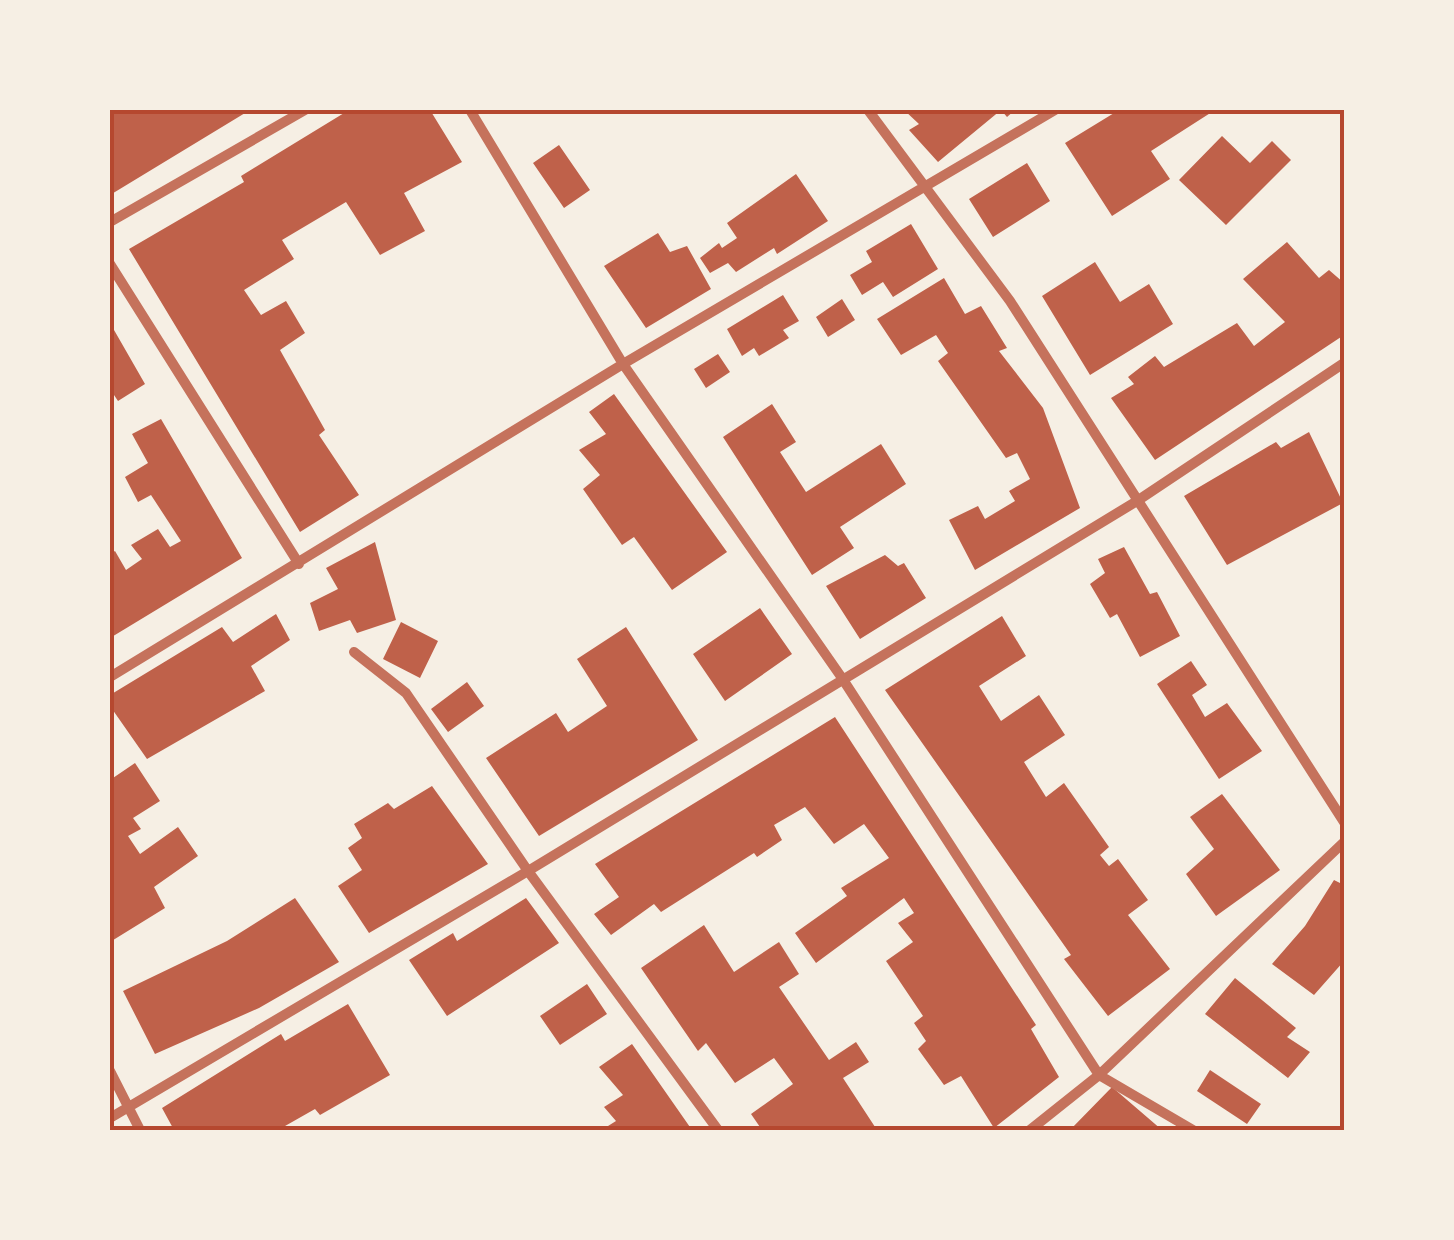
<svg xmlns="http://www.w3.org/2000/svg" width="1454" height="1240" viewBox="0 0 1454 1240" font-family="'Archivo Narrow',sans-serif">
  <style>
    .building { fill: #bf614a }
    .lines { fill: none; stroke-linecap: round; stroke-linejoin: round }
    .minor { stroke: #c5725c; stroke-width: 10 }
    .neatline { fill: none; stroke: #b5482f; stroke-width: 4 }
  </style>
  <rect width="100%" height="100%" fill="#f6efe4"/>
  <!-- building -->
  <path class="building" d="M110,110H250L110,195Z
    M349,110H430L462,162L404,193L425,231L380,255L346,202L282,240L294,259L244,290L261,315L286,301L305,333L280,350L325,430L319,435L359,495L300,532L129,249L244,182L241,176Z
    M904,110H1015L1007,117L1001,110L938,162L909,130L919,124Z
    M1119,110H1215L1151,151L1170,179L1112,216L1065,143Z
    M1222,136L1250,163L1272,141L1291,160L1226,225L1179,180Z
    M559,145L590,190L564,208L533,163Z
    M1027,163L1050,201L993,237L969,199Z
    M796,174L828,221L777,254L774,248L736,272L728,263L710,273L700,258L719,243L722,248L737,238L727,223Z
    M911,224L938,269L893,297L883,282L862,295L850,275L872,262L866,251Z
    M658,233L670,252L687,246L711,289L646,328L604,266Z
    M1287,242L1319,278L1329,270L1344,283V335L1155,460L1111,398L1134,384L1128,377L1155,356L1164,367L1237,323L1254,346L1285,322L1243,279Z
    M1095,262L1120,302L1149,284L1173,324L1090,375L1042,296Z
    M944,278L965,314L981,306L1007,348L999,351L1043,408L1080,508L975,570L949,520L978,506L985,519L1015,501L1009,491L1030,479L1017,453L1006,458L938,361L948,353L936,335L901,355L877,319Z
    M783,295L799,321L783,330L789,338L759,356L754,348L742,356L727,329Z
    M842,299L855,320L828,337L816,317Z
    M110,323L145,384L118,401L110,389Z
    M718,354L730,372L706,388L694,369Z
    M614,394L727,552L672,590L634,537L622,545L583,489L600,475L579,450L606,434L589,412Z
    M772,404L796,442L780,452L806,492L881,444L906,484L840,527L854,548L812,575L723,437Z
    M161,419L242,558L110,638V554L115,551L126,570L142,559L131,545L158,529L170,547L181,541L151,495L138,502L125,477L148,463L132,434Z
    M1309,432L1343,503L1227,565L1184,496L1276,442L1281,448Z
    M375,542L396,620L357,633L350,620L319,631L310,603L338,589L326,568Z
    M1124,547L1150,594L1157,592L1180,636L1140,657L1117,614L1110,618L1090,584L1105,573L1098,559Z
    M885,555L898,566L904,563L926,598L860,639L826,586Z
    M760,608L792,654L725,701L693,654Z
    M276,614L290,640L251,666L265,691L147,759L110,706V695L222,627L233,642Z
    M1002,616L1026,656L979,686L1001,721L1039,695L1065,735L1024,762L1046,797L1064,783L1109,847L1100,855L1109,866L1118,859L1148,900L1128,915L1170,969L1108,1016L1064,959L1071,955L885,690Z
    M401,622L438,641L420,678L383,659Z
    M626,627L698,740L539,836L486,758L556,713L568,732L607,706L577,659Z
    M1191,661L1207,685L1192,695L1205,717L1227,703L1262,751L1219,779L1157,684Z
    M467,682L484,706L448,732L431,709Z
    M835,717L1036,1025L1031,1029L1059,1077L994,1128L961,1076L944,1085L918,1049L926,1041L914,1023L923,1016L886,961L913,942L898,923L914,913L904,898L816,963L795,933L847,896L841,888L889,858L864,824L834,844L805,807L774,825L782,840L757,857L754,853L661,912L654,904L611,935L594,914L619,897L595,864Z
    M135,763L160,801L133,818L141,829L128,836L140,854L178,827L198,856L154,887L165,908L110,942V780Z
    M432,786L488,864L369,933L338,886L362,870L348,848L362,838L354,824L388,803L394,809Z
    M1222,794L1280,870L1216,916L1186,874L1214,849L1190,817Z
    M1334,880L1344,885V961L1314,995L1272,964L1305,926Z
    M295,898L339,962L259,1008L155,1054L123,991L227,941Z
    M526,898L559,943L447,1016L409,960L453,933L457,941Z
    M704,925L734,972L779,942L799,974L779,987L829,1060L856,1042L869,1062L843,1078L877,1130H762L751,1114L793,1084L774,1058L735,1083L706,1043L698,1051L641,968Z
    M1235,978L1296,1028L1287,1037L1310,1052L1288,1078L1205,1014Z
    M587,984L607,1014L560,1045L540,1016Z
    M348,1004L390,1075L320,1115L315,1109L278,1130H174L162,1108L281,1034L285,1041Z
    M632,1044L692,1130H652L648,1126L612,1130L608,1126L616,1121L604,1107L623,1095L599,1067Z
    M1210,1070L1261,1104L1247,1124L1197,1091Z
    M1112,1087L1162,1130H1070Z"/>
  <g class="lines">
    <!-- minor -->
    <path class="minor" d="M470,110L623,364L842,678L1099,1075L1193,1130
      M868,110L1010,301L1344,822
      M110,222L305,110
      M110,264L299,564
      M354,652L406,693L528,871L718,1130
      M110,677L623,364L1055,110
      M110,1071L140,1130
      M110,1118L528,871L1137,501L1344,363
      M1030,1130L1099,1075L1344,842"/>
  </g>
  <!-- border -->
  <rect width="1454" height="1240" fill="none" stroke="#f6efe4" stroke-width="225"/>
  <rect x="112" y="112" width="1230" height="1016" class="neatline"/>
</svg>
